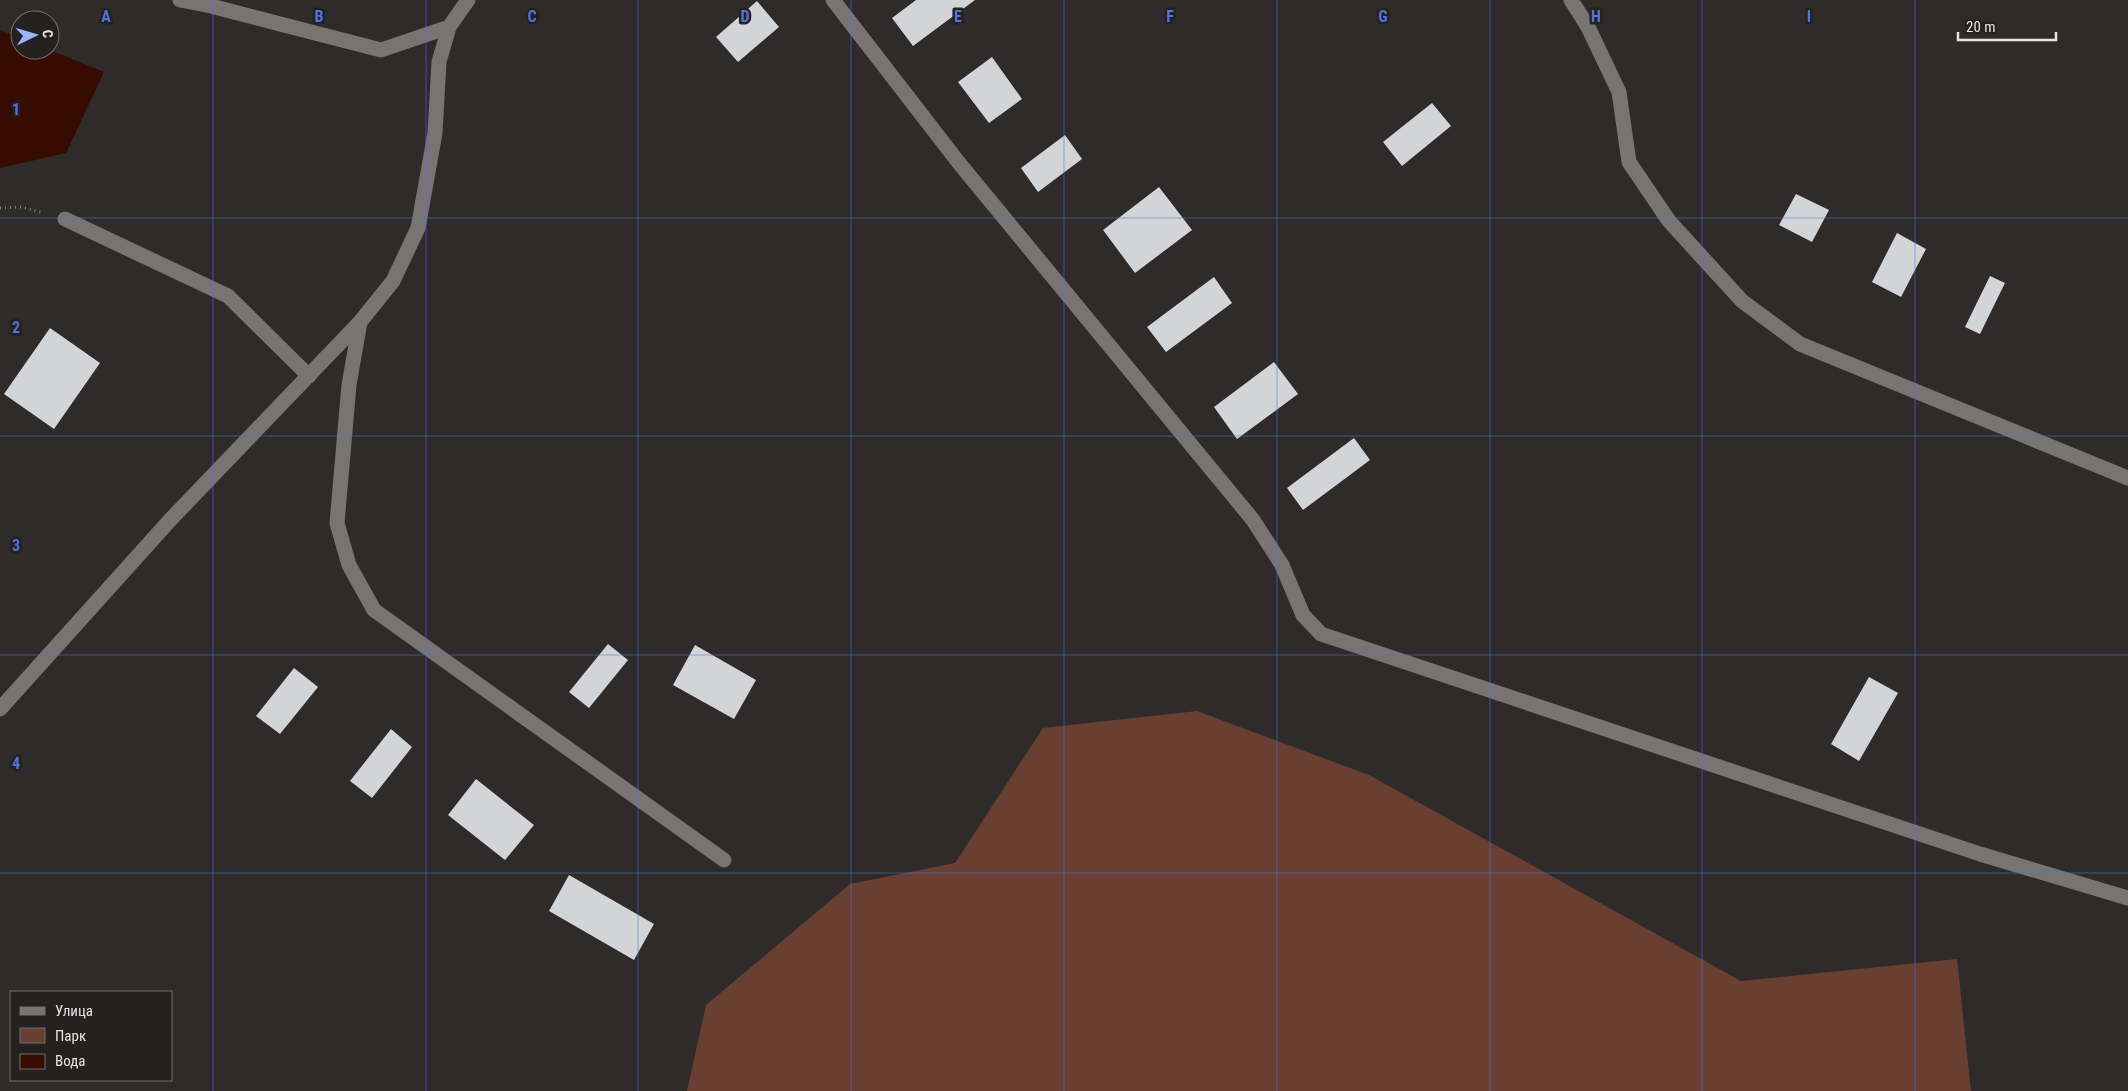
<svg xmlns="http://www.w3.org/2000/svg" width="2128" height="1091" viewBox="0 0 2128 1091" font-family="'Roboto Condensed',sans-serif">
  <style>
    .green { fill: #693f32 }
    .water { fill: #370c00 }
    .building { fill: #d2d4d7 }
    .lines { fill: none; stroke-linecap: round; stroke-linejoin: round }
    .path { stroke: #838080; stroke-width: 3; stroke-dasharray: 1 4; stroke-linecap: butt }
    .minor { stroke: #787473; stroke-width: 15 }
    .grid { fill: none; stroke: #5074db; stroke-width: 1; stroke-opacity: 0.55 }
    .grid-label { font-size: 16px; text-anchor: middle; font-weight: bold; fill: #5074db; stroke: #242120; stroke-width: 5; stroke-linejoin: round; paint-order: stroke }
  </style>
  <rect width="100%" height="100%" fill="#2e2b2a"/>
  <!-- green -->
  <path class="green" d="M1197,711L1369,775L1741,981L1957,959L1971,1091H687L706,1005L850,884L955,863L1043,728Z"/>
  <!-- water -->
  <path class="water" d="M0,30L20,38V50H50L104,72L66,153L0,168Z"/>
  <!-- building -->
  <path class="building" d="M916,0H975L913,46L892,18Z
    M757,1L779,27L738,62L716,37Z
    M992,57L1022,99L989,123L958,82Z
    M1432,103L1451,126L1402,166L1383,142Z
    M1065,135L1082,159L1038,192L1021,168Z
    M1159,187L1192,230L1135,273L1103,230Z
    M1796,194L1829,210L1812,242L1779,225Z
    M1897,233L1926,249L1901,297L1872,282Z
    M1990,276L2005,283L1980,334L1965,327Z
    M1214,277L1232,303L1166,352L1147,327Z
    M50,328L100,363L54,429L4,394Z
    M1274,362L1298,394L1237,439L1214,407Z
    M1354,438L1370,460L1303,510L1287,488Z
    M608,644L628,660L589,708L569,692Z
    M695,645L756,680L734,719L673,685Z
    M294,668L318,687L280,734L256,716Z
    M1869,677L1898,693L1859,761L1831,744Z
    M391,729L412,747L372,798L350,781Z
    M476,779L534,825L505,860L448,815Z
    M569,875L654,924L634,960L549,911Z"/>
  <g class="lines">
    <!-- path -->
    <path class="path" d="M0,208L21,207L43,213"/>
    <!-- minor -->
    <path class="minor" d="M180,0L211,6L381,50L449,27
      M833,0L959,163L1253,520L1282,565L1303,615L1321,634L1980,854L2128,898
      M1571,0L1588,27L1619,92L1629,162L1669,221L1742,301L1800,344L2128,478
      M65,219L228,296L309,376
      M360,322L349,385L337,523L349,565L374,610L724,860
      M0,709L171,519L360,322L393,281L418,228L435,133L439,62L449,27L468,0"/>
  </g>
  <!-- grid -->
  <path class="grid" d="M213,0V1091M426,0V1091M638,0V1091M851,0V1091M1064,0V1091M1277,0V1091M1490,0V1091M1702,0V1091M1915,0V1091M0,218H2128M0,436H2128M0,655H2128M0,873H2128"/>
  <g class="grid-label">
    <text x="106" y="22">A</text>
    <text x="319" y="22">B</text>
    <text x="532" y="22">C</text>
    <text x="745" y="22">D</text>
    <text x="958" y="22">E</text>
    <text x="1170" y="22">F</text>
    <text x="1383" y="22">G</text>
    <text x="1596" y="22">H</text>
    <text x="1809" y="22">I</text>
    <text x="16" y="115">1</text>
    <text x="16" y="333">2</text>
    <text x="16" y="551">3</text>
    <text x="16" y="769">4</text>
  </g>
  <!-- legend -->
  <rect x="10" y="991" width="162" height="90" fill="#242120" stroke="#726f6e"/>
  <rect x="20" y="1007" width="25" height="8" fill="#787473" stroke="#726f6e"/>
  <text x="55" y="1016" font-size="15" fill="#e7e4e4">Улица</text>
  <rect x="20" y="1028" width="25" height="15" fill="#693f32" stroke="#726f6e"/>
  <text x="55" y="1041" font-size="15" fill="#e7e4e4">Парк</text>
  <rect x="20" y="1054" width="25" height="15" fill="#370c00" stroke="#726f6e"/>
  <text x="55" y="1066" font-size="15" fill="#e7e4e4">Вода</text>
  <!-- north arrow -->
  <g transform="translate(35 35) rotate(85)"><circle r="24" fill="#242120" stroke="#726f6e"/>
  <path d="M0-4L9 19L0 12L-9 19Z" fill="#9bb4fd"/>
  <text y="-8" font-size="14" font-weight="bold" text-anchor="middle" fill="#e7e4e4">С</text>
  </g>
  <!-- scale -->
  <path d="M1958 32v8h98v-8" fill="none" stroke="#e7e4e4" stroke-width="2.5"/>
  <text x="1966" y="32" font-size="15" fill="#e7e4e4" stroke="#242120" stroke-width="4" paint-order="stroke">20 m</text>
</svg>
